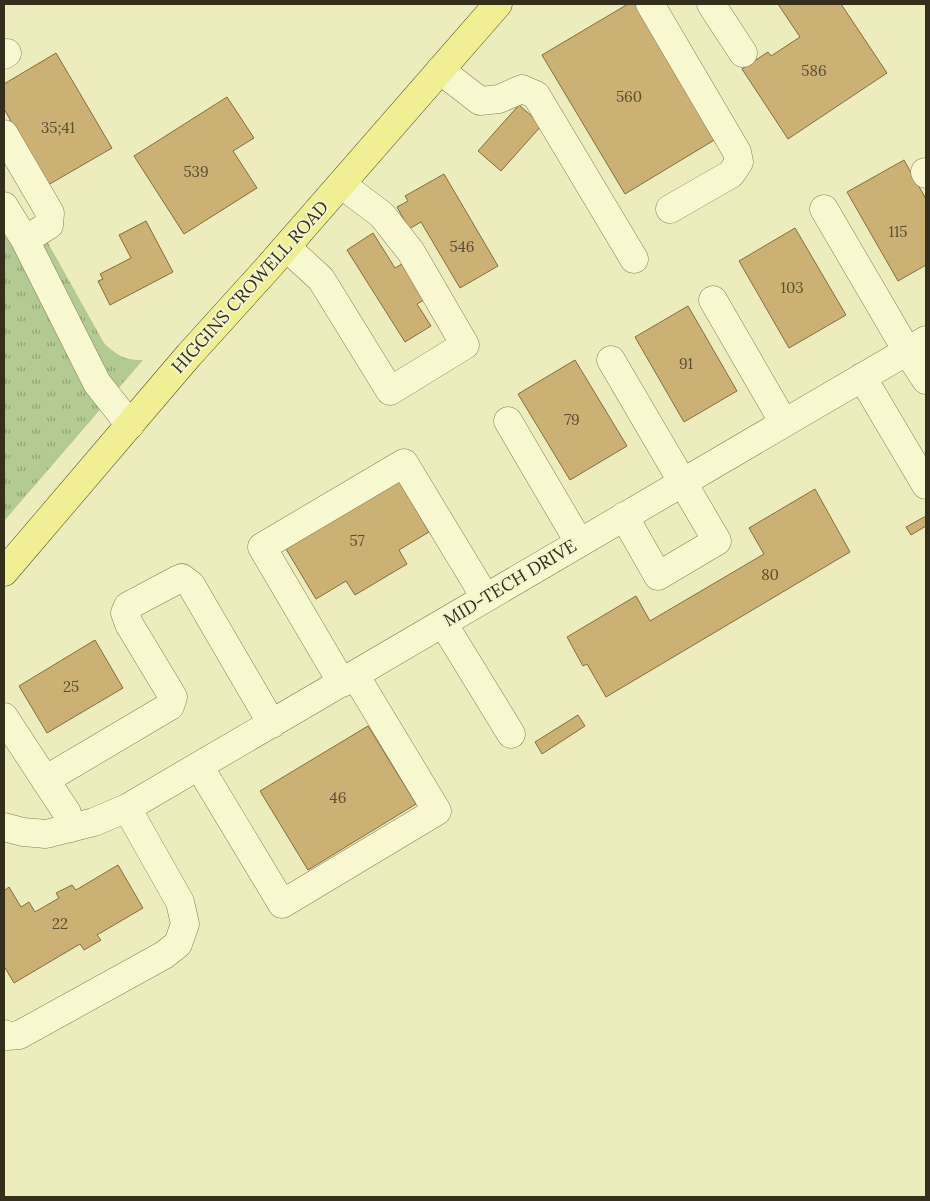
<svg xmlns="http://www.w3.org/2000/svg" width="930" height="1201" viewBox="0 0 930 1201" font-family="Lora,serif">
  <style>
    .park { fill: url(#park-tufts) }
    .building { fill: #cbb173; stroke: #836d3d }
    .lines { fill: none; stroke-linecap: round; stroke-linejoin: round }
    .minor-casing { stroke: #847c57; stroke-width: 29 }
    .major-casing { stroke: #51482b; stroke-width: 29 }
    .minor { stroke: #f8f8d0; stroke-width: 28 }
    .major { stroke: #f1ef94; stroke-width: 28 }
    .labels { text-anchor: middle; stroke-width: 4; stroke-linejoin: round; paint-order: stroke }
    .number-label { font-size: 15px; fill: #5a4f31 }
    .street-label { font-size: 18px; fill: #342e1b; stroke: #f4f4cd }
  </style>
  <defs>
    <pattern id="park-tufts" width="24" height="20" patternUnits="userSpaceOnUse" patternTransform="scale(1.25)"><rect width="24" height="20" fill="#b3ca92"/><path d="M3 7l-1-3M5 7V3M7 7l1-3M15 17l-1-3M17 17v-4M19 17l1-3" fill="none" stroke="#92a476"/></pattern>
  </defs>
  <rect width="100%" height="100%" fill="#edecbd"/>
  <!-- park -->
  <path class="park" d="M34,218L104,343C116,355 126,361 143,360L4,521V235Z"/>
  <!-- building -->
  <path class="building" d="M628,4H635L716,139L625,194L542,55Z
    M778,4H841L887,73L788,139L742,69L768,52L771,56L800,37Z
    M56,53L112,148L48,185L4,109V84Z
    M227,97L254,138L233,151L257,188L184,234L134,156Z
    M519,105L542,125L501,171L478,151Z
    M904,160L926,199V265L898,281L847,192Z
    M444,174L498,266L460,288L421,222L409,229L397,207L408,201L405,196Z
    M146,221L173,272L110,305L98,281L103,279L100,274L131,258L119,235Z
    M795,228L846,315L789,348L739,261Z
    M373,233L395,268L402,264L424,300L417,304L431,326L405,342L347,250Z
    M688,306L737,391L684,422L635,337Z
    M575,360L627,446L570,480L518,394Z
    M399,481L429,532L399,550L407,564L355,595L346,581L316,599L286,549Z
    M815,489L850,552L606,697L587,664L583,666L567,637L636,596L650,621L764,554L749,528Z
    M926,516V526L911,535L906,527Z
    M95,640L123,688L47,733L19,686Z
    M578,715L585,726L542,754L535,742Z
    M368,726L416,804L308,870L260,791Z
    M118,865L143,908L97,935L101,940L84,950L80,944L14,983L4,966V891L9,887L21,907L29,902L35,912L59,898L56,893L72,885L76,890Z"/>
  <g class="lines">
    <defs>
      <path id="minor" d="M650,4L737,152L739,162L731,174L670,209
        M711,4L743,53
        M4,55L7,53
        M440,70L480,101L499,99L522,89L536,95L634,259
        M4,134L50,213L49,225L25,240
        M925,172L926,174
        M4,206L25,240L97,383L130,425
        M824,209L907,351L926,380
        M286,247L321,279L390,391L465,345L411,252L382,215L341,184
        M713,300L784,423
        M611,360L717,541L658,576L624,516
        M862,377L926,485
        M508,421L579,542
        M443,623L511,734
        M342,683L262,547L404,463L485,597
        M4,717L67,813L71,828
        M199,766L282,904L437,811L355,675
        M45,780L170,706L173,697L129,624L125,613L128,606L177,580L182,578L191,585L272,724
        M4,827L23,832L46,834L94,822L127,808L926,340
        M4,1034L7,1036L19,1035L164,955L178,944L185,924L180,902L127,808"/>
      <path id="major" d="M4,572L189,355L266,270L498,4"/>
    </defs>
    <!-- minor casing -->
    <use href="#minor" class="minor-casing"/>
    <!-- major casing -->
    <use href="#major" class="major-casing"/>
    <!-- minor -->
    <use href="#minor" class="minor"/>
    <!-- major -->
    <use href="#major" class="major"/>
  </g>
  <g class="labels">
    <!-- number labels -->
    <g class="number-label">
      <text x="814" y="76">586</text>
      <text x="629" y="102">560</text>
      <text x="58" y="133">35;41</text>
      <text x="196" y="177">539</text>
      <text x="898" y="237">115</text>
      <text x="462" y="252">546</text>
      <text x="792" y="293">103</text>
      <text x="686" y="369">91</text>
      <text x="572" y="425">79</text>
      <text x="357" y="546">57</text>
      <text x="770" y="580">80</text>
      <text x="71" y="692">25</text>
      <text x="338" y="803">46</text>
      <text x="60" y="929">22</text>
    </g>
    <!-- street labels -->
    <g class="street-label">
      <text transform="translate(250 287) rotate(-48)" y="6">HIGGINS CROWELL ROAD</text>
      <text transform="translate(510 583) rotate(-31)" y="6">MID-TECH DRIVE</text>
    </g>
  </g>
  <!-- border -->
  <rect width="930" height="1201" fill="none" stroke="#342e1b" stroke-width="10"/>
</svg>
